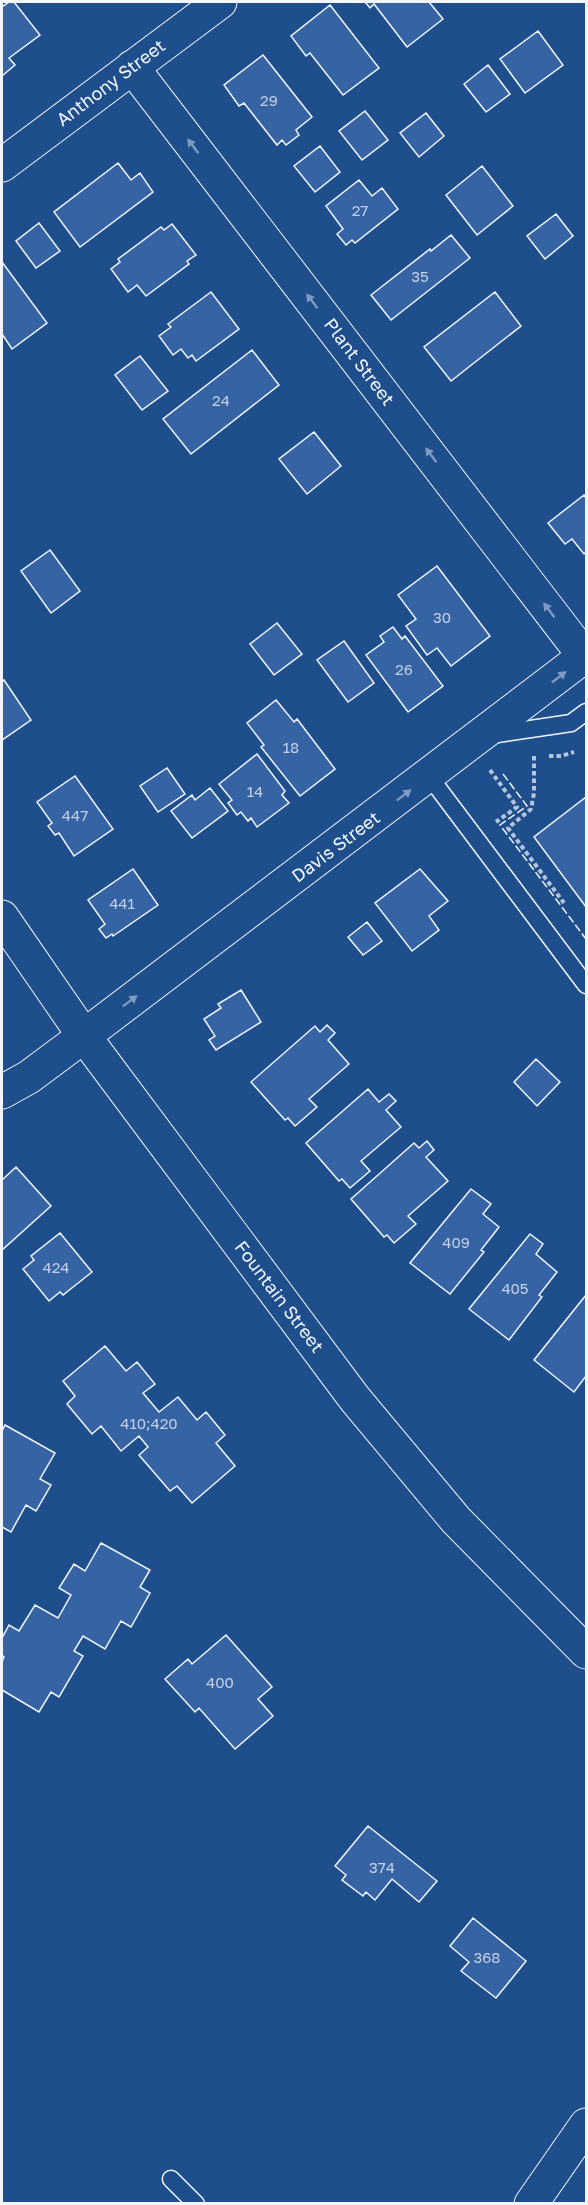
<svg xmlns="http://www.w3.org/2000/svg" width="588" height="2205" viewBox="0 0 588 2205" font-family="'Golos Text',sans-serif">
  <style>
    .building { fill: #3563a3; stroke: #f2f6ff; stroke-width: 1.5 }
    .lines { fill: none; stroke-linecap: round; stroke-linejoin: round }
    .lane-casing { stroke: #f2f6ff; stroke-width: 19 }
    .street-casing { stroke: #f2f6ff; stroke-width: 35 }
    .secondary-casing { stroke: #f2f6ff; stroke-width: 35 }
    .path { stroke: #b3c4dc; stroke-width: 4; stroke-dasharray: 4.5 3; stroke-linecap: butt }
    .lane { stroke: #1f4e8c; stroke-width: 16 }
    .street { stroke: #1f4e8c; stroke-width: 33 }
    .secondary { stroke: #1f4e8c; stroke-width: 33 }
    .fence { stroke: #f2f6ff; stroke-width: 1.5; stroke-dasharray: 8 3; stroke-linecap: butt }
    .oneway { fill: #7e9ac0 }
    .labels { text-anchor: middle; stroke-width: 4.5; stroke-linejoin: round; paint-order: stroke }
    .number-label { font-size: 15px; fill: #c3d1e8 }
    .street-label { font-size: 18px; fill: #f2f6ff; stroke: #1f4e8c }
  </style>
  <rect width="100%" height="100%" fill="#1f4e8c"/>
  <!-- building -->
  <path class="building" d="M9,2H14L40,35L9,58L15,65L2,76V7Z
    M365,2H429L443,19L407,47L374,4L370,8Z
    M330,5L379,68L343,95L310,53L306,56L291,36Z
    M538,31L563,65L525,93L500,59Z
    M263,55L312,117L296,130L299,135L286,145L282,140L277,145L244,103L239,106L224,85Z
    M488,65L510,94L486,112L464,84Z
    M365,111L388,140L362,160L339,131Z
    M426,113L444,136L419,157L400,133Z
    M320,146L340,172L315,192L294,166Z
    M118,163L131,180L140,173L153,192L80,247L54,212Z
    M482,166L513,206L477,235L446,195Z
    M359,180L372,196L382,188L398,209L355,243L352,240L346,245L337,234L343,229L326,206Z
    M556,214L573,236L545,259L527,236Z
    M39,223L60,251L36,268L16,241Z
    M172,224L196,255L187,261L189,264L146,296L137,285L128,292L111,269L120,262L118,259L161,227L164,230Z
    M451,235L470,258L391,320L371,295L430,249L431,251Z
    M2,262L47,323L12,349L2,334Z
    M211,292L239,329L196,361L192,355L188,358L181,349L173,355L159,336L171,327L168,324Z
    M495,292L521,326L451,381L424,347Z
    M252,350L279,385L191,454L163,419Z
    M140,356L168,391L142,410L115,375Z
    M314,432L341,466L307,494L279,459Z
    M584,495L586,498V552L584,554L572,539L565,544L548,523Z
    M50,550L80,591L51,613L21,571Z
    M437,566L490,636L451,666L437,648L427,655L406,626L416,619L398,595Z
    M277,623L302,654L274,675L250,644Z
    M393,627L402,639L405,636L443,686L408,712L366,655L384,642L380,636Z
    M344,641L374,683L348,702L317,660Z
    M4,680L31,720L2,740V682Z
    M276,700L294,722L297,719L335,769L300,796L261,747L264,745L247,723Z
    M257,754L285,791L282,795L289,803L257,827L251,818L248,821L241,812L237,815L228,803L232,800L219,784Z
    M167,768L185,794L158,812L140,786Z
    M75,776L113,829L74,856L59,833L55,835L48,826L52,823L37,802Z
    M210,788L228,811L192,838L171,811L192,795L195,800Z
    M586,797V907L534,837Z
    M133,869L158,905L113,936L112,934L106,938L99,929L105,924L88,900Z
    M420,869L448,901L429,916L439,930L412,951L375,903Z
    M367,922L382,941L363,955L348,937Z
    M241,990L261,1022L216,1050L209,1040L215,1036L204,1019L221,1008L218,1004Z
    M327,1025L335,1033L328,1040L349,1064L309,1099L317,1107L295,1126L288,1118L285,1120L251,1082L315,1026L320,1032Z
    M536,1059L560,1082L537,1106L514,1082Z
    M368,1089L379,1102L389,1094L396,1101L386,1110L401,1127L361,1161L370,1171L350,1188L342,1179L339,1181L306,1143Z
    M427,1141L434,1150L426,1157L448,1181L408,1216L416,1224L394,1243L387,1235L384,1237L351,1199L414,1143L419,1148Z
    M16,1167L51,1206L2,1250V1180Z
    M471,1189L491,1204L483,1214L499,1227L481,1250L484,1252L450,1294L410,1263Z
    M60,1233L92,1272L63,1295L60,1292L49,1301L23,1269L34,1260L31,1256Z
    M530,1234L543,1244L536,1254L557,1272L539,1295L542,1297L509,1340L469,1309Z
    M586,1295V1376L574,1392L534,1360Z
    M105,1346L126,1371L137,1362L155,1384L143,1393L159,1412L178,1397L197,1420L206,1412L225,1435L216,1443L235,1466L192,1503L177,1486L170,1491L139,1455L148,1447L139,1436L121,1451L101,1426L92,1434L67,1404L75,1396L63,1381Z
    M5,1425L55,1453L40,1479L51,1485L36,1511L26,1505L11,1532L2,1527V1431Z
    M101,1543L150,1570L140,1587L150,1593L131,1627L121,1621L105,1649L83,1636L74,1651L83,1656L59,1697L51,1692L39,1712L2,1690V1662L4,1657L2,1655V1638L9,1625L19,1631L35,1605L58,1618L71,1595L59,1588L74,1564L85,1571Z
    M226,1635L272,1687L258,1699L273,1716L235,1749L199,1708L195,1712L165,1679L188,1659L192,1664Z
    M368,1826L437,1881L419,1902L392,1879L375,1900L366,1892L363,1896L342,1880L346,1875L335,1866Z
    M473,1918L526,1961L496,1998L461,1971L469,1962L450,1946Z"/>
  <g class="lines">
    <defs>
      <path id="lane" d="M491,735L571,723L586,712
        M429,776L586,985
        M171,2179L196,2204"/>
      <path id="street" d="M132,67L585,657
        M2,165L220,2
        M2,1092L29,1077L84,1036L586,655
        M531,2204L586,2125"/>
      <path id="secondary" d="M2,917L84,1036L355,1399L456,1520L586,1652"/>
    </defs>
    <!-- lane casing -->
    <use href="#lane" class="lane-casing"/>
    <!-- street casing -->
    <use href="#street" class="street-casing"/>
    <!-- secondary casing -->
    <use href="#secondary" class="secondary-casing"/>
    <!-- path -->
    <path class="path" d="M534,756V793L531,809L508,828L564,903
      M549,756H561L574,752
      M490,770L517,807L496,822"/>
    <!-- lane -->
    <use href="#lane" class="lane"/>
    <!-- street -->
    <use href="#street" class="street"/>
    <!-- secondary -->
    <use href="#secondary" class="secondary"/>
    <!-- fence -->
    <path class="fence" d="M503,774L527,806L500,825L586,939"/>
  </g>
  <!-- one-way arrows -->
  <defs><path id="oneway-solid" d="M-6-.8H1V-3.2L6.5 0L1 3.2V.8H-6Z" transform="scale(1.5)"/></defs>
  <g class="oneway">
    <use href="#oneway-solid" transform="translate(193 146) rotate(-127)"/>
    <use href="#oneway-solid" transform="translate(312 301) rotate(-127)"/>
    <use href="#oneway-solid" transform="translate(431 455) rotate(-127)"/>
    <use href="#oneway-solid" transform="translate(549 610) rotate(-127)"/>
    <use href="#oneway-solid" transform="translate(559 677) rotate(-38)"/>
    <use href="#oneway-solid" transform="translate(404 795) rotate(-37)"/>
    <use href="#oneway-solid" transform="translate(130 1001) rotate(-37)"/>
  </g>
  <g class="labels">
    <!-- number labels -->
    <g class="number-label">
      <text x="269" y="106">29</text>
      <text x="360" y="216">27</text>
      <text x="420" y="282">35</text>
      <text x="221" y="406">24</text>
      <text x="442" y="623">30</text>
      <text x="404" y="675">26</text>
      <text x="291" y="753">18</text>
      <text x="255" y="797">14</text>
      <text x="75" y="821">447</text>
      <text x="122" y="909">441</text>
      <text x="456" y="1248">409</text>
      <text x="56" y="1273">424</text>
      <text x="515" y="1294">405</text>
      <text x="149" y="1429">410;420</text>
      <text x="220" y="1688">400</text>
      <text x="382" y="1873">374</text>
      <text x="487" y="1963">368</text>
    </g>
    <!-- street labels -->
    <g class="street-label">
      <text transform="translate(111 83) rotate(-37)" y="6">Anthony Street</text>
      <text transform="translate(359 362) rotate(53)" y="6">Plant Street</text>
      <text transform="translate(336 847) rotate(-37)" y="6">Davis Street</text>
      <text transform="translate(279 1297) rotate(53)" y="6">Fountain Street</text>
    </g>
  </g>
  <!-- border -->
  <rect width="588" height="2205" fill="none" stroke="#f2f6ff" stroke-width="6"/>
</svg>
